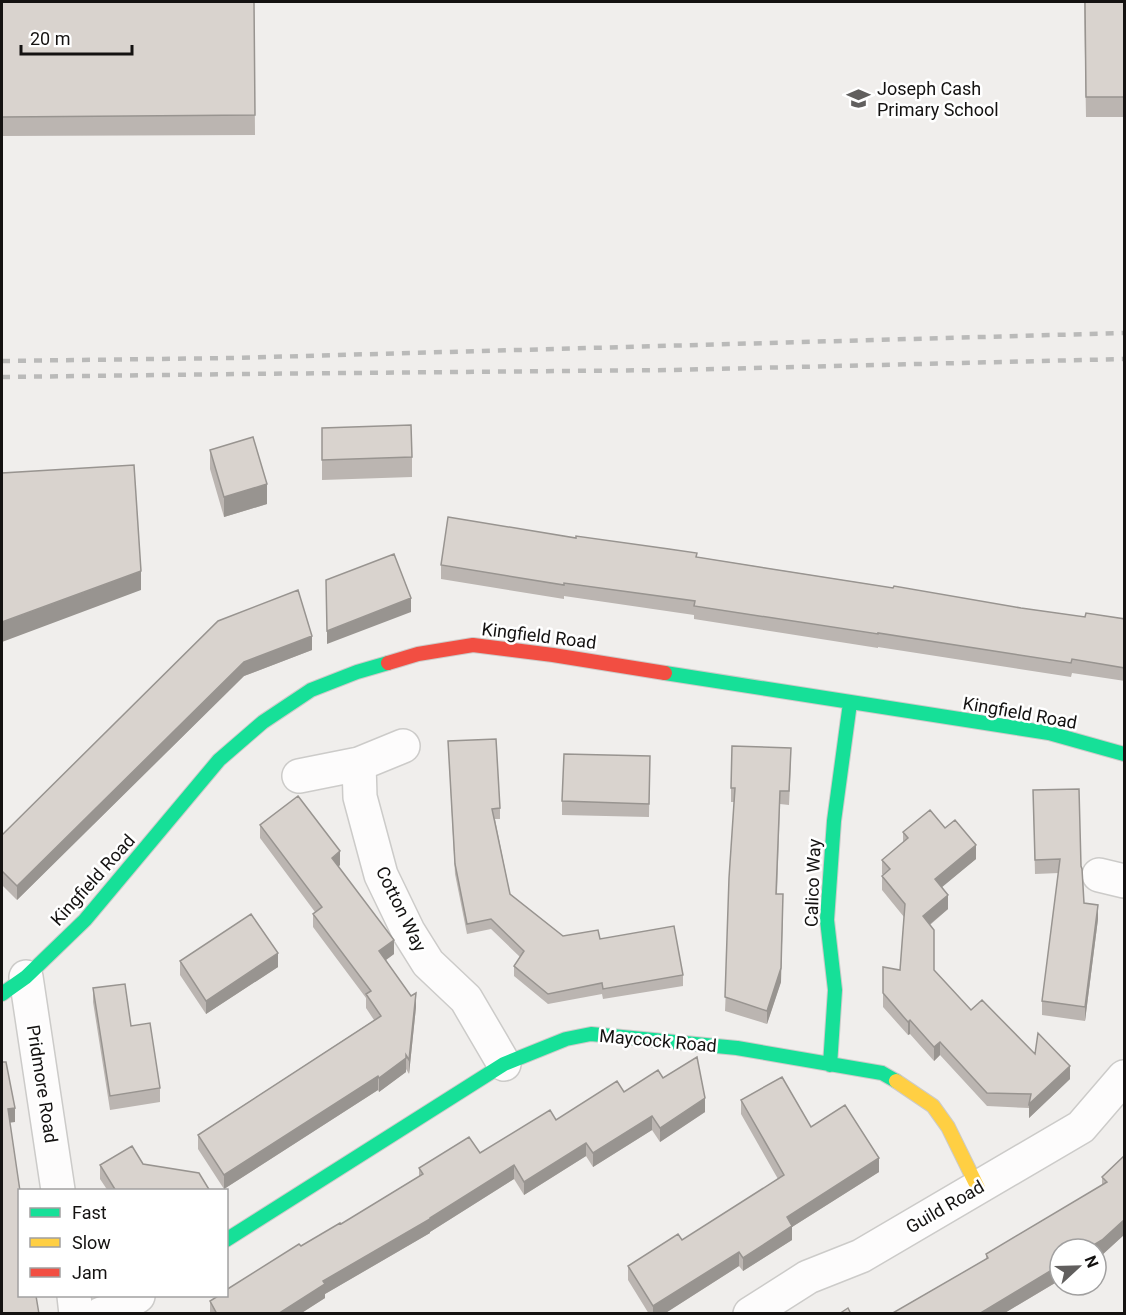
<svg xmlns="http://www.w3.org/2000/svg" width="1126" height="1315" viewBox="0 0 1126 1315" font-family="Roboto,sans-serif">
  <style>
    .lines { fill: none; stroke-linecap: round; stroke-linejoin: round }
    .street-casing { stroke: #cccbc9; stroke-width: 36 }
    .fast-casing { stroke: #cccbc9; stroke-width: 16 }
    .slow-casing { stroke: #cccbc9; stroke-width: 16 }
    .jam-casing { stroke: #cccbc9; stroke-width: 16 }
    .street { stroke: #fdfcfc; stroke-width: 33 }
    .fast { stroke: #16e098; stroke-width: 14 }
    .slow { stroke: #ffcf43; stroke-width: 14 }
    .jam { stroke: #f24e42; stroke-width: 14 }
    .rail { stroke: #babab9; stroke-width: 4.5; stroke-dasharray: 8 8; stroke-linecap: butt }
    .wall { fill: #bbb5b1 }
    .shaded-wall { fill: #989490 }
    .building { fill: #d9d3ce; stroke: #989490; stroke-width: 1.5 }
    .labels { text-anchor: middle; stroke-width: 5; stroke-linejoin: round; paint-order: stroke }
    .poi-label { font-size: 18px; fill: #141211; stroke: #fff; text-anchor: start }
    .street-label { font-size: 18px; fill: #141211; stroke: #fff }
  </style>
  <rect width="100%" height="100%" fill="#f0eeec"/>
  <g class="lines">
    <defs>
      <path id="street" d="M359,764L360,797L381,875L408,931L428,963L466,999L504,1064
        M299,776L359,764L403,746
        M1099,875L1124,881
        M26,977L58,1190
        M74,1296L76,1314
        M101,1314L118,1308L138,1296
        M750,1314L808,1277L861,1256L1081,1127L1124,1077"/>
      <path id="fast" d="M665,673L1049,733L1124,754
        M2,994L26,977L85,920L219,760L263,722L311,690L357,672L388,663
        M830,1065L835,990L827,920L834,821L850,703
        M226,1240L504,1064L566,1039L591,1034L737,1048L882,1073L896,1081"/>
      <path id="slow" d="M896,1081L933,1106L948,1127L978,1188"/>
      <path id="jam" d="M388,663L418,654L473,645L553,655L665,673"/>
    </defs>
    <!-- street casing -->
    <use href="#street" class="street-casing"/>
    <!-- fast casing -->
    <use href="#fast" class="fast-casing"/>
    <!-- slow casing -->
    <use href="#slow" class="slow-casing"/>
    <!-- jam casing -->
    <use href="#jam" class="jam-casing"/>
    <!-- street -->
    <use href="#street" class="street"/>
    <!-- fast -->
    <use href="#fast" class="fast"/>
    <!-- slow -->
    <use href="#slow" class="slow"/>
    <!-- jam -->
    <use href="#jam" class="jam"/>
    <!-- rail -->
    <path class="rail" d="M2,361L232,358L1124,333
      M2,377L241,374L672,370L1124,359"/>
  </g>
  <!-- wall -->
  <path class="wall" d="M2,2H254L255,135L2,136Z
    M1084,2H1125V117H1086Z
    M322,428L412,457V477L322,480Z
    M210,450L267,504L224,517L210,469Z
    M576,538L1021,608L1085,617L1125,619V681L1072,673L1071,677L878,647V648L694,619V615L564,596V599L441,579V565Z
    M218,621L312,650L244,676L17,900L2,885V835Z
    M448,741L500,808V819H495L510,894L563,936L600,939L683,975V986L603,999L602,994L548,1004L514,976V966L520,957L491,929L467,934L455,874Z
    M650,756L649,817L562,815V801Z
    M791,762L789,805L780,804L777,894L781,982L767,1024L725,1011L734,802H731V788Z
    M1033,790L1081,866L1084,903L1098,919L1085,1021L1042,1015V1001L1059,873L1035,874Z
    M260,825L340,865L338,867L394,954L386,960L416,1007L409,1074L406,1069V1072L379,1092L378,1090L224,1189L198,1149V1135L374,1020L366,1008V998L313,927V914L315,912L260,838Z
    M945,828L976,859L941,887L948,909L930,925L934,970L971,1010L1035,1054L1070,1079L1029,1118V1108L987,1106L940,1055L934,1061L910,1034L908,1035L883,1007V967L900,970L904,917L882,890V876L883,875L882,874V860L903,842V832Z
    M180,961L278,967L206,1014L180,975Z
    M93,988L131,1026L160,1088V1102L110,1110L93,1002Z
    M663,1078L705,1112L660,1142L652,1130L593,1167L586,1156L524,1195L514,1179L430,1232V1233L325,1294V1298L300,1314H210V1301L301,1246L341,1224L419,1176V1168L480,1153L556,1120L624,1092Z
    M741,1100L879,1172L792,1227V1240L743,1271L739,1266L664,1314H649L628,1280V1266L682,1240L778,1179L741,1114Z
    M1125,1155V1234L1102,1255L1096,1259V1249H1060V1280L1003,1314H891L986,1259V1254L1102,1185V1177Z
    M143,1164L210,1191H108L100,1179V1165Z"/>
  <!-- shaded-wall -->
  <path class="shaded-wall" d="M267,484V504L224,517V497Z
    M141,571V590L2,642V622Z
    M411,598V612L327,644V631Z
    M312,636V650L244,676L17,900V886L244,662Z
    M976,845V859L935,893V879Z
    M340,851V865L332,872V858Z
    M948,895V909L923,930V916Z
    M1098,905V919L1085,1021V1007Z
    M783,908L781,982L767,1024V1011Z
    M394,940V954L379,965V951Z
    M278,953V967L206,1014V1001Z
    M416,993V1007L409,1074V1060Z
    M910,1020V1034L908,1035V1022Z
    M940,1042V1055L934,1061V1047Z
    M406,1055V1072L379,1092V1078Z
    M1070,1066V1079L1029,1118V1104Z
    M378,1076V1090L224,1189V1175Z
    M705,1098V1112L660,1142V1128Z
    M15,1108V1122L8,1123V1109Z
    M652,1116V1130L593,1167V1153Z
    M586,1143V1156L524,1195V1182Z
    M879,1158V1172L792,1227V1240L743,1271V1258L787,1217Z
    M514,1165V1179L430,1232V1233L325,1294V1298L300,1314H278L323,1281L430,1218Z
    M1125,1219V1234L1102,1255L1096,1259V1249H1087Z
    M739,1252V1266L664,1314H653V1306Z
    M1060,1265V1280L1003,1314H979Z"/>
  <!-- building -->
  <path class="building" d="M2,2H254L255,115L2,117Z
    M1085,2H1125V97H1086Z
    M411,425L412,457L322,460V428Z
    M253,437L267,484L224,497L210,450Z
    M134,465L141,571L2,622V473Z
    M448,517L576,538V536L669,549L697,553L696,557L893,588L894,586L1021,608L1085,617L1086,613L1125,619V668L1072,659L1071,663L878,633V634L694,606L695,601L564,583V585L441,565Z
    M394,554L411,598L327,631L326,580Z
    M298,590L312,636L244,662L17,886L2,871V835L218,621Z
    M496,739L500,808L492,809L510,894L563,936L598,930L600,939L674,926L683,975L603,989L602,983L548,994L514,966L524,951L491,919L467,924L455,864L448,741Z
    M732,746L791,748L789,791H780L776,894H783L781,968L767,1011L725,997L729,878L735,788H731Z
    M564,754L650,756L649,804L562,801Z
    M1079,789L1081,866L1082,869L1084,903L1098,905L1085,1007L1042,1001L1060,859L1035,860L1033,790Z
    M298,796L340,851L332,858L394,940L379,951L411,996L416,993L409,1060L406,1055V1058L379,1078L378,1076L224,1175L198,1135L381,1016L366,994L371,991L313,914L322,907L260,825Z
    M930,810L945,828L955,820L976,845L935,879L948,895L923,916L934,930V970L971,1010L982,1000L1035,1054L1038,1033L1070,1066L1029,1104L1031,1094L987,1093L940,1042L934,1047L910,1020L908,1022L883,993V967L900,970L905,904L882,876L890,869L882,860L908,838L903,832Z
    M251,914L278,953L206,1001L180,961Z
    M125,984L131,1026L150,1023L160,1088L110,1096L93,988Z
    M697,1057L705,1098L660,1128L652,1116L593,1153L586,1143L524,1182L514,1165L430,1218V1219L323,1281L325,1284L278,1314H217L210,1301L218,1296H226V1290L299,1244L301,1246L340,1223L341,1224L423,1174L419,1168L469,1137L480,1153L550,1110L556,1120L617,1081L624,1092L658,1070L663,1078Z
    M2,1062H6L15,1108L8,1109L20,1191V1296H36L39,1314H2Z
    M782,1077L811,1127L845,1105L879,1158L787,1217L792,1226L743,1258L739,1252L653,1306L628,1266L678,1234L682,1240L784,1175L741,1100Z
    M132,1146L143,1164L199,1173L210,1191H116L100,1165Z
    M1125,1155V1219L1102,1240L1087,1249H1060V1265L979,1314H891L988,1258L986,1254L1107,1182L1102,1177Z
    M848,1308L851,1314H839Z"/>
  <!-- icons -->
  <defs>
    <symbol id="school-bare" viewBox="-9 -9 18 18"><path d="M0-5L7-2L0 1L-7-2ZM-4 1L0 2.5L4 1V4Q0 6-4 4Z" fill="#615f5e" stroke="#fff" stroke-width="2.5" paint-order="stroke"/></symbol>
  </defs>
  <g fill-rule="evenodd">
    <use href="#school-bare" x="842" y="82" width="33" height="33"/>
  </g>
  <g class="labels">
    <!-- poi labels -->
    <g class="poi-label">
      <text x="877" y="95">Joseph Cash<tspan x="877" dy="21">Primary School</tspan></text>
    </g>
    <!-- street labels -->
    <g class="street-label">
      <text transform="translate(539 636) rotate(7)" y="6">Kingfield Road</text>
      <text transform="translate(1020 713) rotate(10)" y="6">Kingfield Road</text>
      <text transform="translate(93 880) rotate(-48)" y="6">Kingfield Road</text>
      <text transform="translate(813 883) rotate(-88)" y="6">Calico Way</text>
      <text transform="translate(401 909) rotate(64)" y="6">Cotton Way</text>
      <text transform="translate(658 1041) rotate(5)" y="6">Maycock Road</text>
      <text transform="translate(42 1084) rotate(81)" y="6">Pridmore Road</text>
      <text transform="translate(945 1207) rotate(-30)" y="6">Guild Road</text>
    </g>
  </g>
  <!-- border -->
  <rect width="1126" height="1315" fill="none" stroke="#141211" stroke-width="6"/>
  <!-- legend -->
  <rect x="18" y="1189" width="210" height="108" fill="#ffffff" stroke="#a1a0a0" stroke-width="1.5"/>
  <rect x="30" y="1208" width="30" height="9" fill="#16e098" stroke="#a1a0a0" stroke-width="1.5"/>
  <text x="72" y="1219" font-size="18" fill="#141211">Fast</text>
  <rect x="30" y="1238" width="30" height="9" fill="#ffcf43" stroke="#a1a0a0" stroke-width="1.5"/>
  <text x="72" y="1249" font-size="18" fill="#141211">Slow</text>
  <rect x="30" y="1268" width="30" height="9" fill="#f24e42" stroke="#a1a0a0" stroke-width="1.5"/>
  <text x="72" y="1279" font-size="18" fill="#141211">Jam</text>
  <!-- north arrow -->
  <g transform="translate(1078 1267) rotate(68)"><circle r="28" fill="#ffffff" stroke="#a1a0a0" stroke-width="1.5"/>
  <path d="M0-4.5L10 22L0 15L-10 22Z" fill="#615f5e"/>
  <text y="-9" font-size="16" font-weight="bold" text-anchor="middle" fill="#141211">N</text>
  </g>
  <!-- scale -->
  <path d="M21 45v9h111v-9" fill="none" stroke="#141211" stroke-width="3"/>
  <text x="30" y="45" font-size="18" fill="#141211" stroke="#ffffff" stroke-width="4.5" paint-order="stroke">20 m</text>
</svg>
